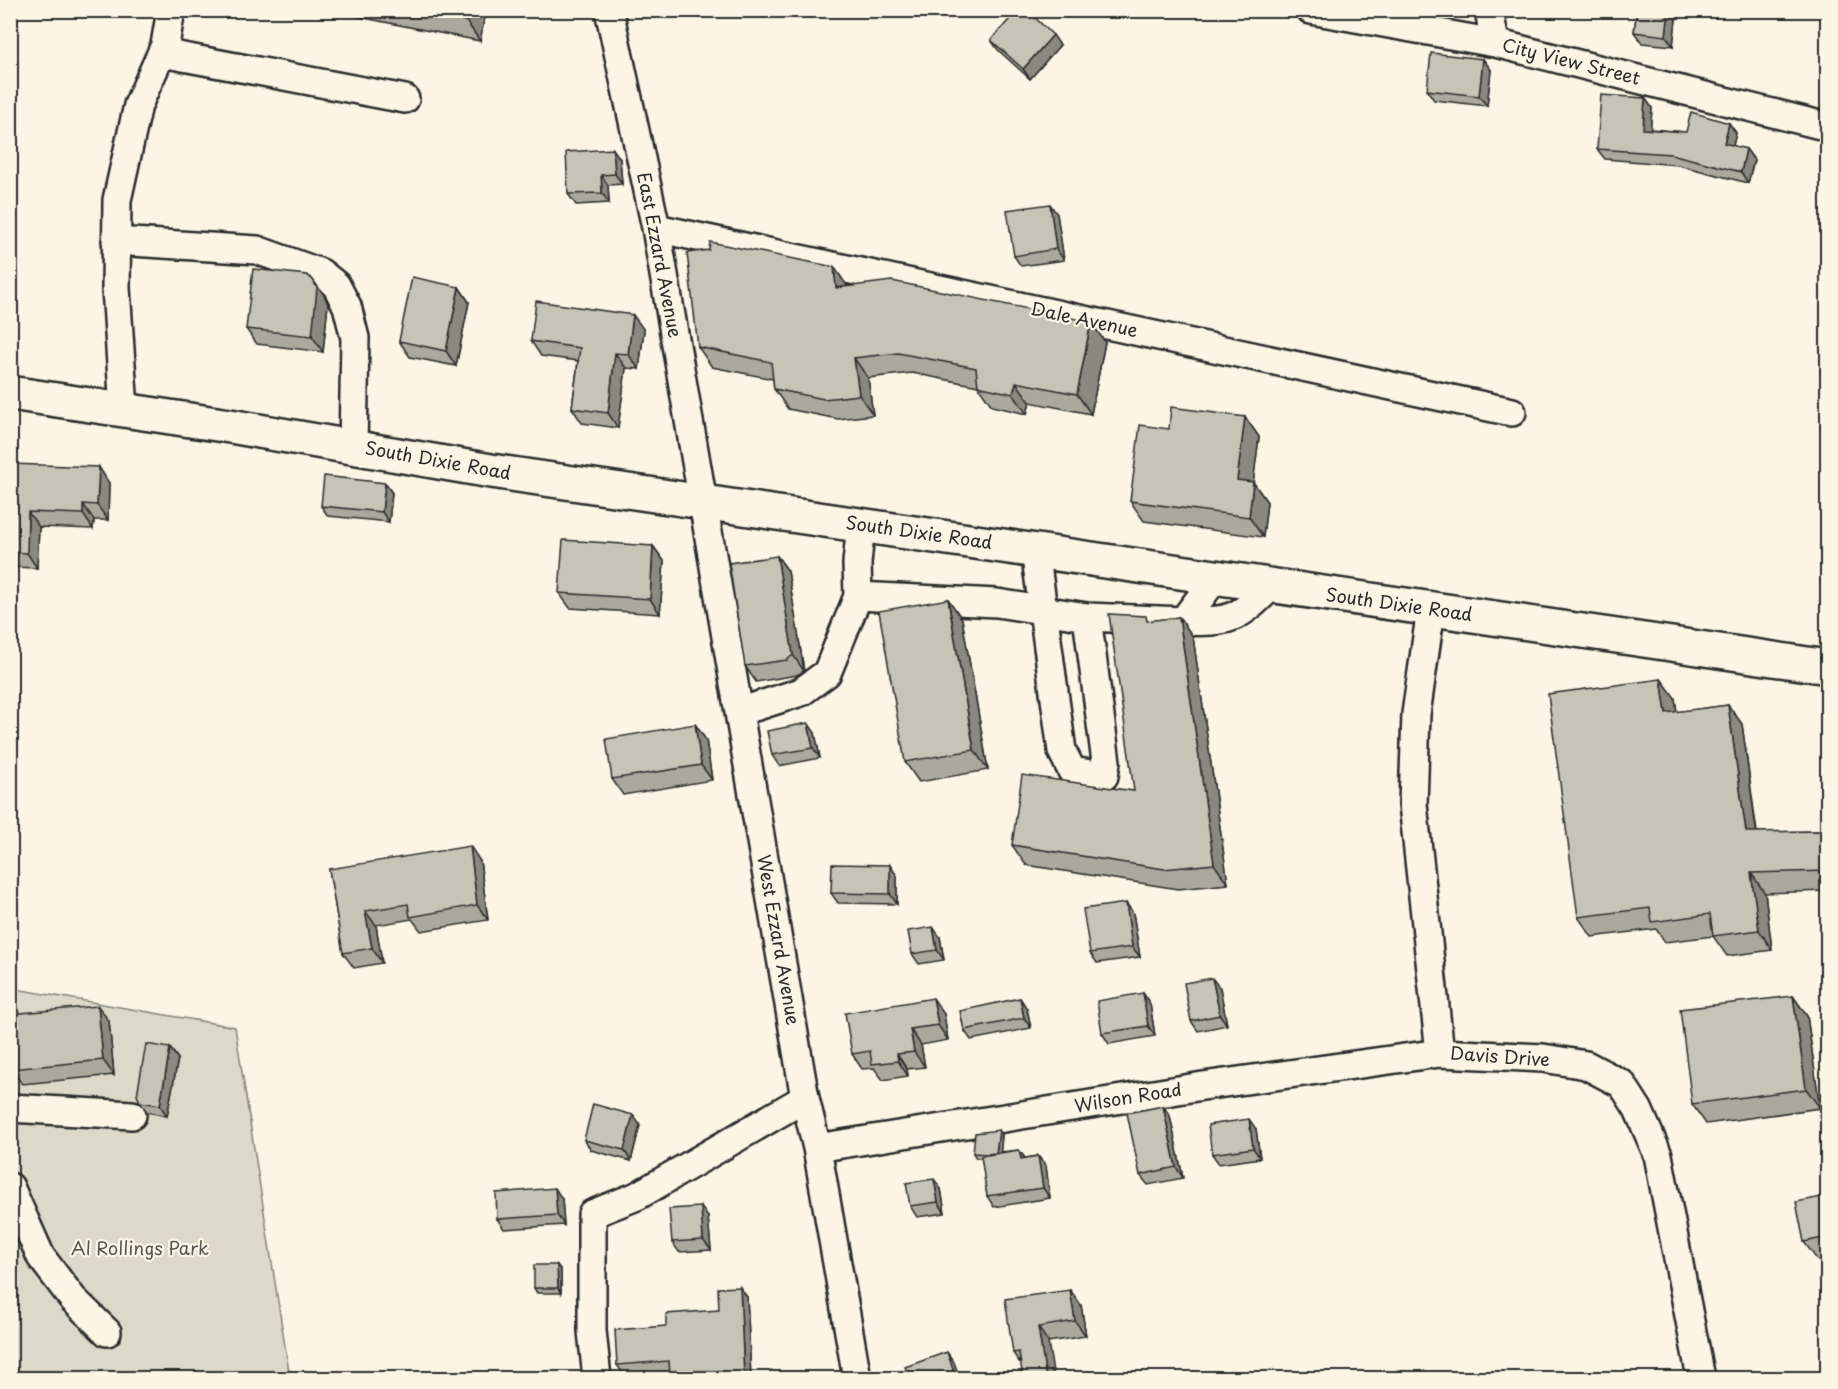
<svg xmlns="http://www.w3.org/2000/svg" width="1838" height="1389" viewBox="0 0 1838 1389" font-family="'Playpen Sans',sans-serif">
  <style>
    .green { fill: #ded8ca; stroke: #84827a; stroke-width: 1.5 }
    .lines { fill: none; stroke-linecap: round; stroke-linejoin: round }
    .minor-casing { stroke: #2b2b2b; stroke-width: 32 }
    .major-casing { stroke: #2b2b2b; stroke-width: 38 }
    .minor { stroke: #fcf5e5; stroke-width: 27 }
    .major { stroke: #fcf5e5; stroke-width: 33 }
    .wall { fill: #aca89d; stroke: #2b2b2b; stroke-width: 1.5 }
    .shaded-wall { fill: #8c8880; stroke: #2b2b2b; stroke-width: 1.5 }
    .building { fill: #c8c3b7; stroke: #2b2b2b; stroke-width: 1.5 }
    .labels { text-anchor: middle; stroke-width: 4.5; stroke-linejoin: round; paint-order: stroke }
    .street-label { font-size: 18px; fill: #2b2b2b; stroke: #fcf5e5 }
    .park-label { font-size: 18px; fill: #585653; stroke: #fcf5e5 }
  </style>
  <rect width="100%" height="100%" fill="#fcf5e5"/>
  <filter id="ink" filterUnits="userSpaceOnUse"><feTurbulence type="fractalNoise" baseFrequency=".0167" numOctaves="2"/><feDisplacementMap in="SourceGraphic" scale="12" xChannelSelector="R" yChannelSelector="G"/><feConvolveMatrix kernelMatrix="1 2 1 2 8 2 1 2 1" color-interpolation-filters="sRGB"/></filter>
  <g filter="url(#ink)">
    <!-- green -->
    <path class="green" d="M10,988L235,1027L290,1378H11Z"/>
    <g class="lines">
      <defs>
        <path id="minor" d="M609,10L656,228L805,1098L817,1148L857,1378
          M1311,10L1495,43L1828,127
          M1489,10L1495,43
          M162,53L405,99
          M656,228L1512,412
          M116,241L257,250L321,273L336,285L347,306L355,338L353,447
          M124,410L116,288L117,200L138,105L165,45L171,10
          M1035,550L1062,751L1072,771L1104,776L1106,762L1087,617
          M1216,577L1183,621C1229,623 1239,619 1271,586
          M858,596L857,563L861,524
          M1431,609L1416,714L1413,804L1440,1053
          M739,712L801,692L827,673L858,596L997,603L1087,617L1183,621
          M10,1108L132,1115
          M817,1148L1203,1086L1440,1053L1543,1058L1586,1065L1622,1084L1638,1109L1658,1155L1701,1378
          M10,1187L41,1257L73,1299L107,1332
          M597,1378L592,1331V1214L637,1196L805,1098"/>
        <path id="major" d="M10,393L230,426L491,471L1828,667"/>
      </defs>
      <!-- minor casing -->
      <use href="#minor" class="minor-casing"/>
      <!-- major casing -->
      <use href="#major" class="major-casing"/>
      <!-- minor -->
      <use href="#minor" class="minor"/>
      <!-- major -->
      <use href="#major" class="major"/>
    </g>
    <!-- wall -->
    <path class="wall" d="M324,10H486L480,41Z
      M726,10H739L729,14Z
      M1533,10H1556V14L1536,15Z
      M1637,10H1677L1673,46L1642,43L1634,32Z
      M991,40L1060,45L1030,79L998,50Z
      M1483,59L1491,70L1487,106L1434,100L1427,90Z
      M1645,98L1652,108L1650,129L1686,132L1729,123L1736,133L1733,146L1746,149L1754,160L1748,183L1678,165L1605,159L1597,149Z
      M613,149L620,159L622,184L608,185L609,203L576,205L568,194Z
      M1057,214L1064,260L1021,266L1014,256Z
      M834,267L847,286L1105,342L1091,414L1030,402L1027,414L992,406L978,386L912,373L868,378L873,415L838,419L788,409L774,389L773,379L712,367L698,347Z
      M459,287L469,302L456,366L410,357L399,341Z
      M324,295L328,304L323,352L257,344L246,329Z
      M644,330L639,369L626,368L618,428L582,423L572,408L578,361L541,356L531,341Z
      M1245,417L1259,437L1253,482L1267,502L1263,537L1144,521L1130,501L1169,429Z
      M10,464L109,483L108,520H94L93,529L39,527L37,568L10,567Z
      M385,483L392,493L389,522L328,516L321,506Z
      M653,546L664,561L660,614L570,608L559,593Z
      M777,556L788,571L804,671L797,675L756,682L745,666Z
      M948,599L962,619L988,770L919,782L905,762Z
      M1179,617L1193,637L1228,884L1178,889L1026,865L1012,845L1134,791L1150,621Z
      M1661,679L1675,698L1677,712L1728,705L1742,724L1757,832L1827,831V891L1765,893L1772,950L1727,956L1713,936L1665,942L1656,929L1592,937L1578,917Z
      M808,723L815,733L820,758L779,766L772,755Z
      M695,724L706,740L712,780L623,795L612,779Z
      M480,861L488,920L421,931L412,919L376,925L382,963L354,968L343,953L329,869Z
      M897,876V904L838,903L831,893Z
      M1126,903L1133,913L1140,957L1097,963L1090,953Z
      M940,937L944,960L919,964L912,954Z
      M1220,988L1227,1025L1198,1031L1191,1021Z
      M1143,993L1150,1004L1155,1036L1109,1044L1102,1033Z
      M1793,996L1807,1016L1820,1108L1706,1124L1692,1104Z
      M1020,998L1027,1009L1031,1028L971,1040L964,1030Z
      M944,1014L948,1040L921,1045L925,1067L907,1069L908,1076L883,1080L874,1068L862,1069L852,1054Z
      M109,1021L114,1075L22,1084L11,1069Z
      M170,1048L178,1059L167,1116L147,1112L140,1102Z
      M1163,1106L1170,1116L1183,1178L1148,1185L1140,1175Z
      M640,1125L631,1161L591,1150L584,1140Z
      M1256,1129L1260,1158L1219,1164L1212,1154Z
      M999,1130L1002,1135L1000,1152L1019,1150L1025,1158L1038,1156L1046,1166L1050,1198L994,1207L987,1196L982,1158H976L973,1153Z
      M941,1189L945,1213L917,1217L910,1206Z
      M1827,1196V1260L1818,1261L1804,1242Z
      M562,1199L564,1225L504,1229L497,1219Z
      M708,1217L711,1250L679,1252L672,1242Z
      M561,1270V1293H537L534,1288Z
      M1070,1290L1081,1305L1086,1336L1048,1342L1020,1363L1013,1353Z
      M747,1297L751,1378H673L670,1374V1372L624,1375L617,1365L666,1326L719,1310Z"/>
    <!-- shaded-wall -->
    <path class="shaded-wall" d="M468,10H486L480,41L466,21Z
      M1669,10H1677L1673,46L1666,36Z
      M1053,35L1060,45L1030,79L1023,69Z
      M1483,59L1491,70L1487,106L1479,96Z
      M1645,98L1652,108L1650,139L1643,129Z
      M1729,123L1736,133L1731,153L1724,143Z
      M613,149L620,159L622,184L615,174Z
      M1746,149L1754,160L1748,183L1741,172Z
      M601,175L608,185L609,203L602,193Z
      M1050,204L1057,214L1064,260L1056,249Z
      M834,267L848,287L836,288Z
      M313,280L324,295L328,304L323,352L312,336Z
      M459,287L469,302L456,366L446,351Z
      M633,315L644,330L639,369L628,354Z
      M1091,322L1105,342L1091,414L1077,394Z
      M615,353L626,368L618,428L608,413Z
      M854,358L868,378L873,415L859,395Z
      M1016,382L1030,402L1027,414L1013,394Z
      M1245,417L1259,437L1251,500L1237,480Z
      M99,467L109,483L108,520L97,505Z
      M1253,482L1267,502L1263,537L1249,517Z
      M385,483L392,493L389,522L382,512Z
      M83,504L94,520L93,529L83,514Z
      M28,512L39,527L37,568L27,553Z
      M653,546L664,561L660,614L650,599Z
      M777,556L788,571L804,671L793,655Z
      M948,599L962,619L988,770L974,750Z
      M1179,617L1193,637L1228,884L1214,864Z
      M1661,679L1675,698L1679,733L1666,713Z
      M1728,705L1742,724L1759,852L1746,832Z
      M808,723L815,733L820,758L813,748Z
      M695,724L706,740L712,780L701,765Z
      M470,846L480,861L488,920L477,905Z
      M890,865L897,876V904L890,894Z
      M1751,873L1765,893L1772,950L1759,930Z
      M1126,903L1133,913L1140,957L1132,947Z
      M365,911L376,925L382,963L372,948Z
      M933,927L940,937L944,960L937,950Z
      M1212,978L1220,988L1227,1025L1220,1015Z
      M1143,993L1150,1004L1155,1036L1148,1026Z
      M1793,996L1807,1016L1820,1108L1806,1089Z
      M933,998L944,1014L948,1040L938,1025Z
      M1020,998L1027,1009L1031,1028L1024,1018Z
      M98,1006L109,1021L114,1075L103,1060Z
      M910,1029L921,1045L925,1067L914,1052Z
      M170,1048L178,1059L167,1116L160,1105Z
      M897,1054L907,1069L908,1076L898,1061Z
      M1163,1106L1170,1116L1183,1178L1176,1167Z
      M633,1115L640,1125L631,1161L624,1150Z
      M1249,1119L1256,1129L1260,1158L1253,1148Z
      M999,1130L1002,1135L1000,1160L996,1155Z
      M1019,1150L1026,1160L1021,1159Z
      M1038,1156L1046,1166L1050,1198L1043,1188Z
      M934,1179L941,1189L945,1213L938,1202Z
      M555,1188L562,1199L564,1225L557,1215Z
      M701,1207L708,1217L711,1250L703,1240Z
      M557,1265L561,1270V1293L558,1288Z
      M740,1287L747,1297L751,1378H744Z
      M1070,1290L1081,1305L1086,1336L1075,1321Z
      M1038,1327L1048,1342L1054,1378H1046Z
      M947,1352L954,1362L960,1378H956Z"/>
    <!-- building -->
    <path class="building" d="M413,10H468L466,21Z
      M1018,10H1027L1053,35L1023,69L991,40Z
      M1637,10H1669L1666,36L1634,32Z
      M1431,53L1483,59L1479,96L1427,90Z
      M1601,95L1645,98L1643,129L1686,132L1691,112L1729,123L1724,143L1746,149L1741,172L1671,154L1597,149Z
      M613,149L615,174L601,175L602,193L568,194L566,152Z
      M1050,204L1056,249L1014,256L1007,210Z
      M710,242L834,267L836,288L892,281L1091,322L1077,394L1016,382L1013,394L978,386L976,368L898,353L854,358L859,395L824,399L774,389L771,362L698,347L687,253L709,250Z
      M253,269L307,275L313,280L317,288L312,336L246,329Z
      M412,277L459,287L446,351L399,341Z
      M536,301L633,315L628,354L615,353L608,413L572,408L580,348L531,341Z
      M1171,407L1245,417L1237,480L1253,482L1249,517L1130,501L1140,425L1169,429Z
      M10,464L99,467L97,505L83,504V514L28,512L27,553L10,552Z
      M324,476L385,483L382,512L321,506Z
      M563,540L653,546L650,599L559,593Z
      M777,556L793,655L787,660L745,666L729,563Z
      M948,599L974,750L905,762L879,611Z
      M1109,614L1146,616L1147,621L1179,617L1214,864L1164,869L1012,845L1022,775L1134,791Z
      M1661,679L1666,713L1728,705L1746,832L1827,831V871L1751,873L1759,930L1713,936L1710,914L1652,922L1650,908L1578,917L1548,694Z
      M808,723L813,748L772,755L767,731Z
      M695,724L701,765L612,779L606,739Z
      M470,846L477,905L410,917L408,904L365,911L372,948L343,953L329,869Z
      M832,864L890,865V894L831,893Z
      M1126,903L1132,947L1090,953L1083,909Z
      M933,927L937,950L912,954L908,931Z
      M1212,978L1220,1015L1191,1021L1184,983Z
      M1143,993L1148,1026L1102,1033L1097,1001Z
      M1793,996L1806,1089L1692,1104L1680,1009Z
      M933,998L938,1025L910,1029L914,1052L897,1054L898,1061L872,1064L870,1051L852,1054L845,1013Z
      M1020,998L1024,1018L964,1030L960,1011Z
      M98,1006L103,1060L11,1069L10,1014Z
      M146,1044L170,1048L160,1105L140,1102L137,1095Z
      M593,1104L633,1115L624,1150L584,1140Z
      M1163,1106L1176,1167L1140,1175L1127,1113Z
      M1249,1119L1253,1148L1212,1154L1208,1125Z
      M999,1130L996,1153L988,1154L973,1153L975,1133Z
      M1019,1150L1021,1159L1038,1156L1043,1188L987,1196L981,1156Z
      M934,1179L938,1202L910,1206L906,1183Z
      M555,1188L557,1215L497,1219L496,1193Z
      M1827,1196V1237L1804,1242L1796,1202Z
      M701,1207L703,1240L672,1242L669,1209Z
      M534,1265H557L558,1288H534Z
      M740,1287L744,1378H722L721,1371L670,1374L669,1361L617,1365L615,1330L666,1326V1314L719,1310L718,1288Z
      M1070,1290L1075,1321L1038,1327L1046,1378H1023L1019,1352L1013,1353L1005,1299Z
      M947,1352L956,1378H910L905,1367Z"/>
  </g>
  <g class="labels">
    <!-- street labels -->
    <g class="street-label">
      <text transform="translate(1571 62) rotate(14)" y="6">City View Street</text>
      <text transform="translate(659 255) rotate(79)" y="6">East Ezzard Avenue</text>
      <text transform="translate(1084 320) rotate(12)" y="6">Dale Avenue</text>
      <text transform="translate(438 461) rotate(10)" y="6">South Dixie Road</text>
      <text transform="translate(919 533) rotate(8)" y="6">South Dixie Road</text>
      <text transform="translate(1399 605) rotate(8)" y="6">South Dixie Road</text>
      <text transform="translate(778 940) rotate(80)" y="6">West Ezzard Avenue</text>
      <text transform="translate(1500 1057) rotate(4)" y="6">Davis Drive</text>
      <text transform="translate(1128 1098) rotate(-9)" y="6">Wilson Road</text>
    </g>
    <!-- park labels -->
    <g class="park-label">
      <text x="140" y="1255">Al Rollings Park</text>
    </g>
  </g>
  <!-- margin -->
  <rect width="1838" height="1389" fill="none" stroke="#fcf5e5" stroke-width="36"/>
  <rect x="18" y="18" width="1802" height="1353" fill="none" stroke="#2b2b2b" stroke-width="2" filter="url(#ink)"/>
</svg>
